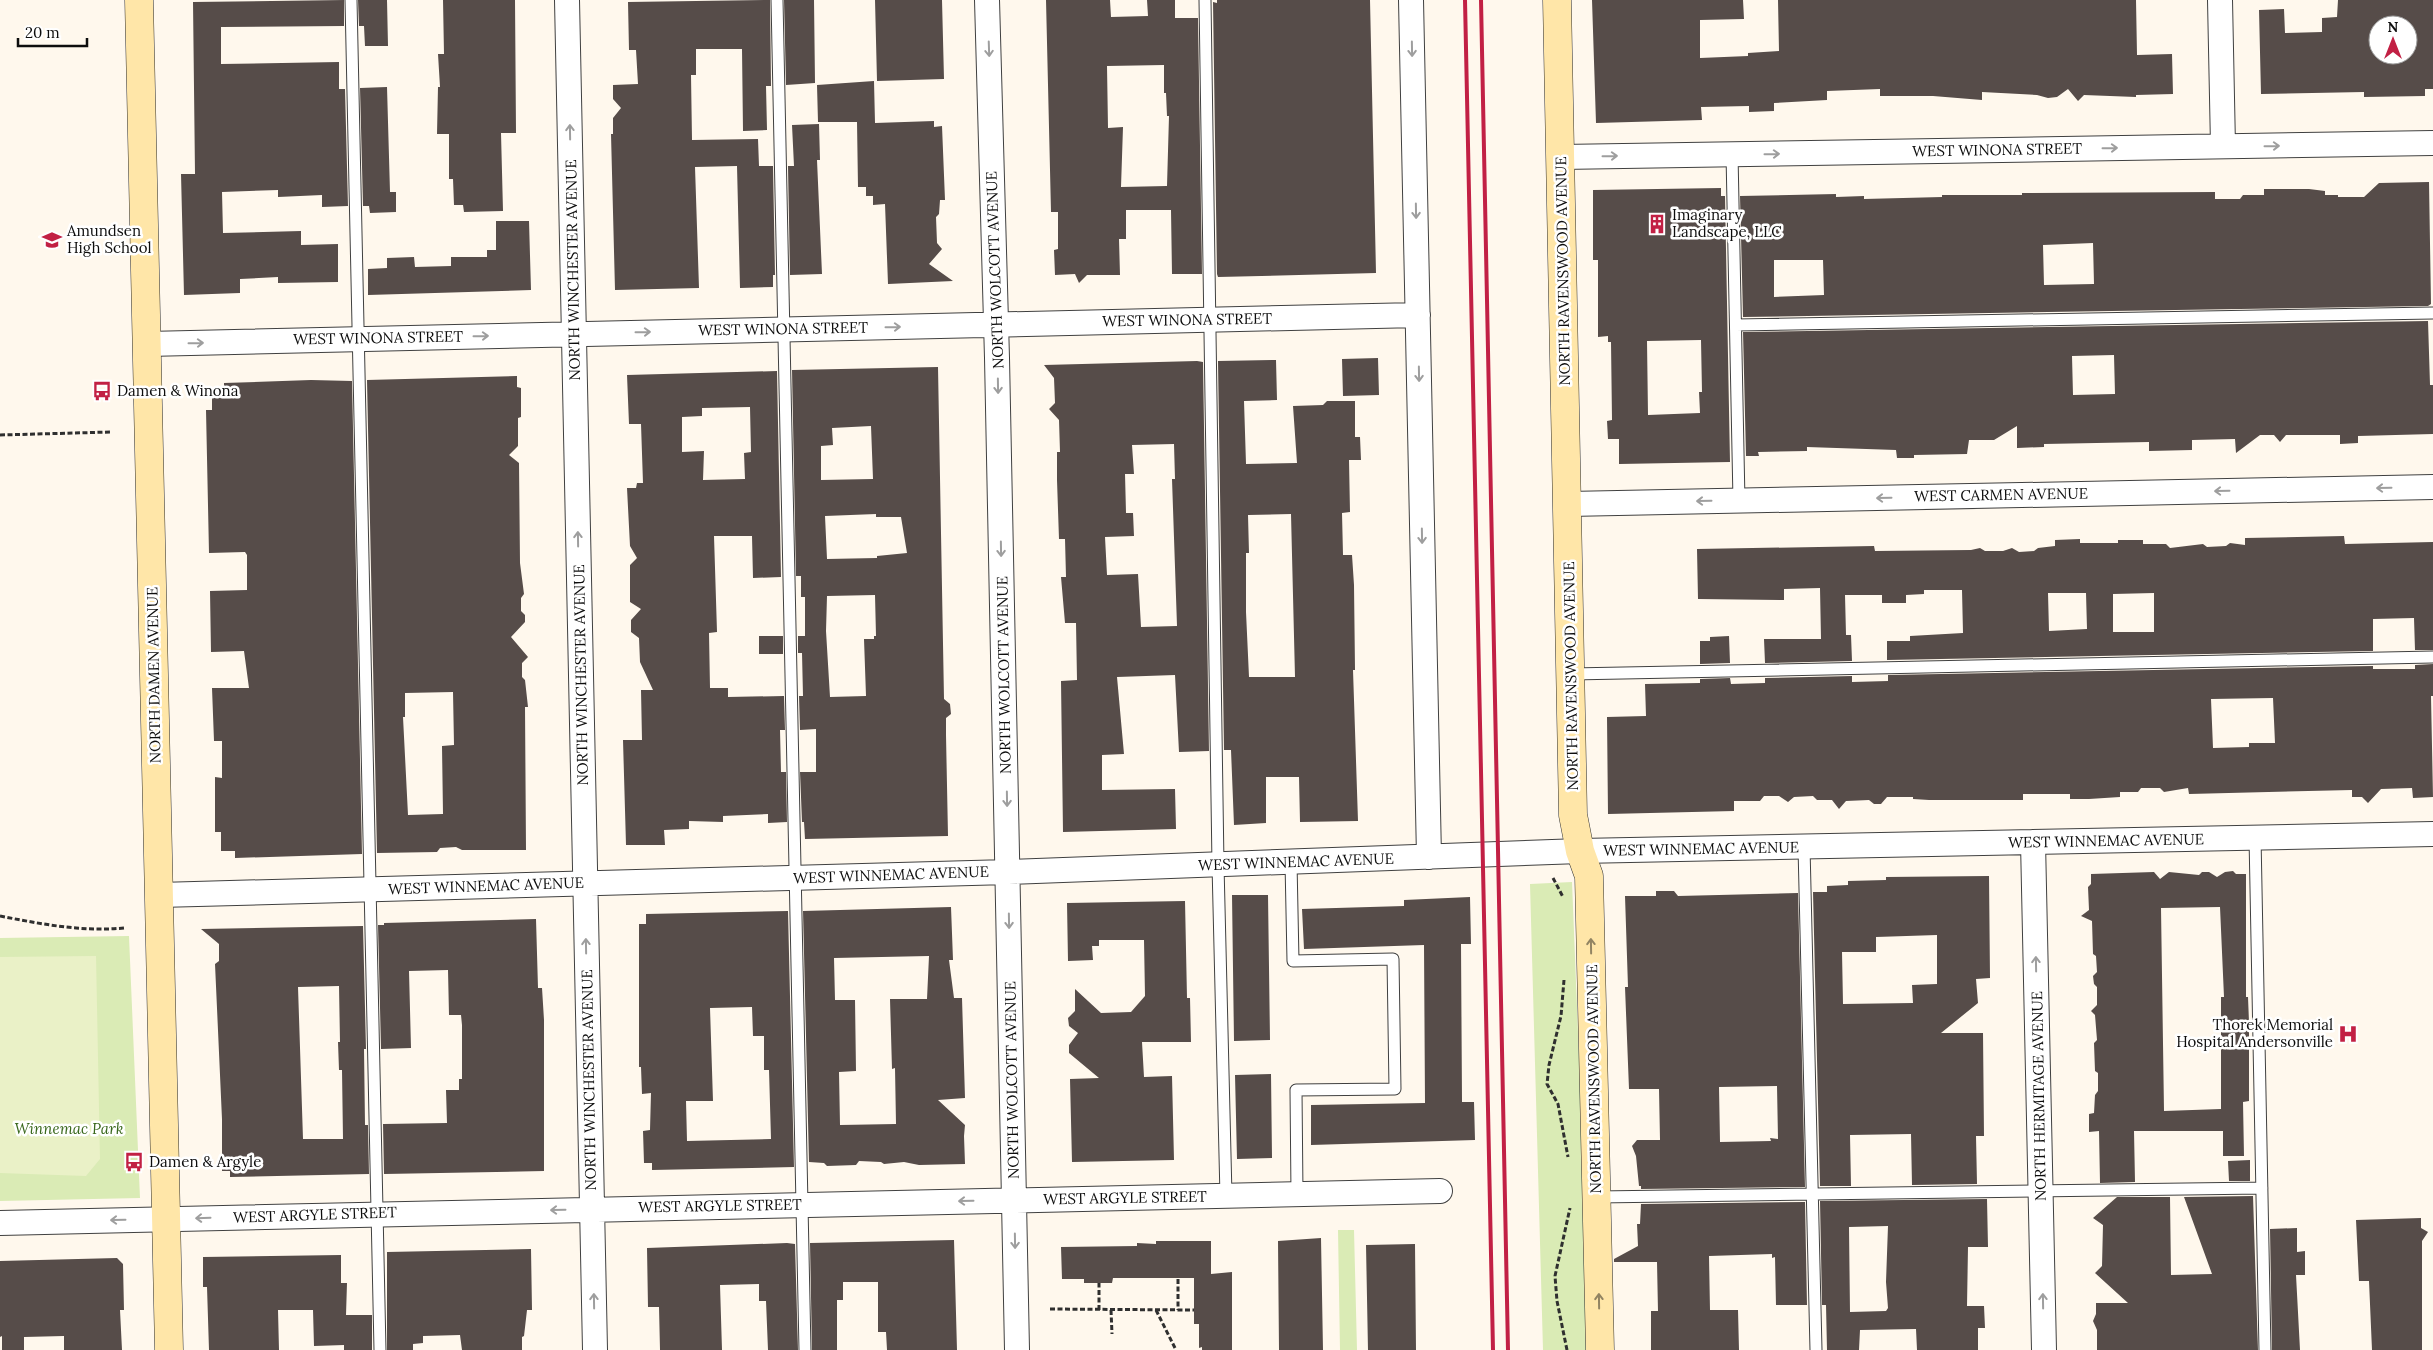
<svg xmlns="http://www.w3.org/2000/svg" width="2433" height="1350" viewBox="0 0 2433 1350" font-family="Lora,serif">
  <style>
    .green { fill: #daebb5 }
    .pitch { fill: #eaf1c7 }
    .building { fill: #564c49; fill-rule: evenodd }
    .lines { fill: none; stroke-linecap: round; stroke-linejoin: round }
    .lane-casing { stroke: #404040; stroke-width: 13 }
    .street-casing { stroke: #404040; stroke-width: 26 }
    .secondary-casing { stroke: #2f2f2f; stroke-width: 29 }
    .path { stroke: #2f2f2f; stroke-width: 3; stroke-dasharray: 5 2.5; stroke-linecap: butt }
    .lane { stroke: #fff; stroke-width: 11 }
    .street { stroke: #fff; stroke-width: 24 }
    .secondary { stroke: #ffe6a8; stroke-width: 28 }
    .rail { stroke: #c22044; stroke-width: 4 }
    .oneway { stroke: #9e9e9e }
    .oneway2 { stroke: #928462 }
    .labels { text-anchor: middle; stroke-width: 5; stroke-linejoin: round; paint-order: stroke }
    .street-label { font-size: 15px; fill: #0d0d0d; stroke: #fff }
    .poi-label { font-size: 15px; fill: #0d0d0d; stroke: #fff; text-anchor: start }
    .park-label { font-size: 15px; font-style: italic; fill: #38671b; stroke: #fff }
  </style>
  <rect width="100%" height="100%" fill="#fff8ed"/>
  <!-- green -->
  <path class="green" d="M1572,882L1583,1157L1586,1350H1543L1530,884Z
    M129,936L140,1198L0,1201V938Z
    M1338,1230H1354L1357,1350H1340Z"/>
  <!-- pitch -->
  <path class="pitch" d="M96,956L100,1159L86,1176L0,1173V957Z"/>
  <!-- building -->
  <path class="building" d="M344,0V26L221,27V64L339,62V89H345L348,206L322,207V195L278,197V190L222,192L223,233L301,231V245L338,244V282L278,283V277L240,279V293L184,295L181,174H195L193,2Z
    M358,0H387L388,46H365L364,26H359Z
    M443,0H515L516,133H501L503,211L464,212L463,205H454L453,179H449V134H437L438,87H440L438,54H444Z
    M770,0L771,86H766L767,130L743,131L742,49H696V75H691L692,140L758,139L759,166H773L775,275H773V287L740,288L737,166L695,167L699,288L615,290L611,134H613V118L621,108L613,99V85L638,84L636,50H629L628,2Z
    M784,0H814L815,83L786,85Z
    M875,0H942L944,79L877,81Z
    M1046,0H1110L1111,17L1148,16L1147,0H1175V18H1198L1202,274H1172L1171,210H1126V239H1119L1120,275H1087L1079,283L1075,274L1055,275L1054,250L1058,249V212H1051ZM1164,65V93H1166L1167,116H1169L1167,186L1121,187L1123,127L1108,128L1107,66Z
    M1217,0H1370L1376,273L1218,277L1217,274L1213,2L1217,3Z
    M1592,0H1743L1744,19L1700,20V58L1748,56V53L1779,51L1778,0H2136L2137,55L2172,54L2173,94L2136,95V97L2084,95L2078,101L2068,89L2057,97L2048,98L2037,95L1982,92V100L1933,96H1880V89L1827,91V100L1774,103V111L1749,112V106L1701,107L1702,120L1596,123Z
    M2338,0H2433V89H2425V96L2364,97V92L2261,94L2259,10L2284,9L2285,33L2322,32V18L2337,17ZM2378,25H2408V55H2378Z
    M874,81L875,123L934,121V127L942,126L945,200H940L939,214L936,217L937,243L942,249L929,264L953,281L888,284L885,204L873,205V196H866V187H858L857,122H818L817,85Z
    M387,87L390,192H396V212L370,213L369,206H363L360,88Z
    M819,124L820,160H817L822,274L790,275L788,166H794L792,125Z
    M2429,182L2431,304L2428,306L1743,317L1740,196L1836,194V197L1864,196V199L1942,197V195H2022V193L2215,192V199H2240L2243,195H2264V189H2309L2325,191V195H2338V197H2364L2379,183ZM2093,243L2094,284L2044,285L2043,245ZM1774,260H1823L1824,295L1774,297Z
    M1721,188V196H1725L1730,462L1619,464V439H1608L1607,421L1612,420L1611,342H1608V336L1598,337V260H1593V190ZM1701,340L1702,392H1699L1700,413L1648,415L1647,341Z
    M496,221H529L531,290L368,295V269L387,268V258L414,257L415,267L451,266V257H487V250H496Z
    M2428,321L2430,385H2433V434L2358,436V443L2340,444V435H2286L2280,442L2274,435H2260L2236,453L2235,439L2192,440V450L2149,451V442L2044,444V447L2017,448V426L1994,440H1969L1967,454L1914,455V458H1897L1896,450L1807,447V451L1758,452L1759,456H1746L1743,332ZM2114,355L2115,394L2073,395L2072,356Z
    M1378,358L1379,395L1343,396L1342,359Z
    M1276,360L1277,400L1244,401L1246,464L1297,463L1293,406L1323,405L1327,401H1355V437H1360L1361,460H1349L1350,512L1342,513L1343,555H1352L1354,585L1355,670H1353L1358,821L1300,822L1299,777H1266V823L1234,825L1231,750H1224L1218,361ZM1291,514L1295,677H1249L1246,612V553H1249L1248,515Z
    M1197,361L1203,362L1209,751L1179,752L1175,675L1117,677L1124,754L1102,755V790L1175,789L1176,829L1063,832L1061,681L1077,680L1076,623H1065L1061,577H1066L1065,539H1059L1057,480V452H1060L1059,420L1049,409L1055,403L1054,378L1044,365ZM1174,444L1175,479H1172L1177,626L1141,627L1138,574L1107,575L1105,537L1134,536L1133,513H1126L1125,474H1134L1132,445Z
    M938,367L944,699L950,704L951,714L946,718V735L948,836L805,839L804,822H802L800,772H816V729L800,730L799,696H803L802,653H798V636H805V597H801V576H796L792,370ZM871,426L873,479L821,480V446L833,445L832,428ZM876,514V517H901L907,553L877,556V558L827,559L825,516ZM875,595L876,636H874V639H864L866,696L830,697L826,631L827,596Z
    M777,371L781,577L753,578L752,536H714L717,632L709,633L710,688H728V697L784,696L785,730H780L781,772H786L787,822L768,823V814L723,816V822L689,821V829L664,830L665,845H626L623,740H642L641,690H653L640,662L639,638L631,632V620L641,609L630,602V565L637,558L630,546L627,488H636L637,483H643L641,424H629L627,375ZM750,407L751,452L744,453L745,479L703,480L704,451L682,452V417L702,416V408Z
    M517,376V387L521,388V417L518,418V446L509,455L519,463L520,563L524,594L521,598V611L525,615V622L511,637L528,657L522,663V677L525,680L528,707H525L526,850H462L456,847L440,848L437,852L377,853L367,380ZM453,692L454,745L442,746L443,814L408,815L403,717H405V693Z
    M311,380L352,381L362,854L235,858V851H221V832H215V777L222,778V741H214L212,688H249L244,651L211,652L210,591L247,590V555L245,552L209,553L206,410H212V392H224V383Z
    M2344,536L2345,544L2433,542V650H2415L2414,618L2373,619V651L1887,660V641H1910V636L1963,633L1962,590H1924V594L1906,595V603H1882V595H1845L1846,635H1851L1852,661L1765,663L1764,639H1821L1820,588L1784,589V600L1698,599L1697,549L1874,546L1875,551L1971,550L1980,548L1985,551H2003L2012,548L2019,552L2034,551L2038,548L2055,546V540L2080,539V543H2118V540H2143V544H2166L2170,548L2203,544L2207,547L2226,546L2230,543L2245,545V538ZM2048,593H2086L2087,629L2049,631ZM2154,593V632H2113V594Z
    M759,636H783V654H759Z
    M1729,636L1730,663L1700,664V641H1710V637Z
    M2433,664V696H2431L2433,797L2413,798L2412,788L2381,789L2368,803L2362,797H2352V790L2189,794L2188,788L2164,792L2160,788H2141L2138,792H2120V797L2089,799H2070V794H2023V800H1929L1913,799V797H1887L1881,804H1874L1869,800L1846,801L1839,809L1832,800H1817L1813,796L1794,797L1788,802L1779,796H1764L1760,801H1734V811L1608,814L1607,717L1646,716L1645,684L1700,683V679L1730,678L1731,684L1765,683V678L1852,676V682L1888,681V675L2373,666V669H2415V665ZM2273,698L2275,743H2249V747L2213,748L2211,699Z
    M2233,871L2236,874H2246V997H2248L2249,1022V1101L2243,1102L2244,1156H2223V1131H2134L2135,1182L2100,1183L2099,1131L2089,1132V1114L2094,1113L2095,1095L2098,1091V1073L2095,1071L2094,1043L2097,1040L2095,1015L2091,1011L2097,1005V987L2094,984L2093,976L2097,972L2096,956L2093,954L2092,921L2081,916L2089,910L2088,887L2091,884V874L2154,872L2160,879L2169,872L2199,875L2202,872H2209L2217,877L2225,872ZM2220,907L2224,997H2221V1109L2164,1111L2161,908Z
    M1989,876L1990,978L1976,979L1978,1003L1941,1033H1983L1984,1136H1976L1977,1184L1912,1185L1911,1134L1850,1135L1851,1186H1820L1813,892H1827V886L1848,885V881L1886,880V877ZM1937,935V984L1912,985L1913,1003L1843,1004L1842,952H1876V937Z
    M1656,891H1674L1678,896L1798,893L1805,1187L1641,1189V1186H1639L1636,1156L1632,1146L1637,1140H1660L1659,1089H1629L1625,987H1628L1625,896H1656ZM1777,1086L1778,1139L1770,1138L1771,1141L1720,1142L1719,1087Z
    M1232,895H1268L1270,1040L1234,1041Z
    M1470,897L1471,944H1461L1462,1102H1474L1475,1140L1311,1145V1105L1425,1103L1424,945L1304,949L1302,909L1404,906V900Z
    M1185,901L1187,998H1190L1191,1042H1142L1144,1077L1172,1076L1174,1160L1072,1162L1070,1079L1099,1078L1069,1053V1045L1078,1033L1069,1026L1068,1018L1075,1011V989L1101,1013L1131,1012L1145,996L1144,940H1099V946H1092L1093,960L1068,961L1067,903Z
    M951,907L953,960H949L954,998H962L965,1098L938,1100L965,1125L964,1136L965,1164L919,1165L904,1162L884,1164L881,1162L859,1161L856,1165L827,1166L824,1163L809,1162L803,911ZM929,956L927,999H890L892,1069L895,1068L896,1124L840,1125L839,1072L856,1071L855,1000H835L834,958Z
    M788,911L794,1167L652,1170V1163H644L643,1131L650,1130L651,1093L642,1094L641,1067H639V924H646V914ZM752,1007L753,1036H764V1070H769L771,1139L687,1141L686,1101H713L710,1008Z
    M536,919L538,988H542L544,1020V1171L384,1174L383,1124L447,1123L446,1090H459V1079H462V1025L461,1015H449L448,970L409,971L411,1048L381,1049L378,925H384V923Z
    M363,926L366,1049H364L365,1125H368L369,1174L230,1177V1171H222V1119L215,964L219,961V944L201,929ZM339,986L340,1042H338L339,1070H342L343,1139H303L298,987Z
    M1271,1074L1272,1158L1237,1159L1235,1075Z
    M2250,1160V1181H2229L2228,1161Z
    M2253,1196L2258,1350H2097V1330L2093,1321L2096,1314V1303H2128L2095,1273L2102,1266L2103,1225L2093,1218L2117,1197H2170L2171,1275L2212,1274L2184,1197Z
    M1987,1199L1988,1247H1968L1967,1306H1984L1985,1328H1978V1350H1917L1916,1329L1860,1330L1859,1350H1827L1826,1305H1822L1820,1201ZM1888,1226L1886,1282L1888,1308L1886,1311L1850,1312L1849,1227Z
    M1805,1202L1807,1305H1776L1775,1257L1772,1258V1254L1709,1256L1710,1310H1738L1739,1350H1651V1311H1658L1657,1262H1614V1259L1638,1246L1637,1224H1640L1641,1204Z
    M2421,1218V1228L2428,1232L2422,1241V1350H2372L2369,1281H2359L2356,1220Z
    M2297,1228V1252L2305,1251V1275H2296L2300,1350H2272L2270,1229Z
    M1321,1238L1323,1350H1279L1278,1241Z
    M954,1240L957,1350H887L886,1332H878V1282H843V1300H837V1350H812L810,1243Z
    M1156,1241H1211V1274L1232,1272V1350H1202V1347L1199,1348V1324H1194V1278H1113L1112,1283H1084V1279H1062L1061,1247L1137,1246V1243L1156,1244Z
    M787,1243L795,1244L798,1350H768L766,1301H759V1284L720,1285L722,1350H660L659,1307H648L647,1248Z
    M1415,1244L1416,1350H1368L1366,1245Z
    M531,1249L532,1310H527L524,1336L522,1337V1350H462L460,1335L423,1336V1343L413,1344V1350H387V1252Z
    M341,1255V1283H347L346,1315H372V1350H344V1345L314,1346L313,1310H278L279,1350H209L207,1287H203V1257Z
    M117,1258L123,1264L124,1310H120L122,1350H64V1336L24,1337V1350H2V1336L0,1337V1261Z"/>
  <g class="lines">
    <defs>
      <path id="lane" d="M351,0L380,1350
        M777,0L805,1350
        M1205,0L1218,865L1226,1196
        M1732,154L1739,501
        M1736,325L2433,313
        M1571,674L2433,657
        M2255,837L2265,1350
        M1804,847L1816,1350
        M1291,862L1293,961L1393,959L1395,1089L1296,1090L1297,1194
        M1597,1197L2262,1188"/>
      <path id="street" d="M567,0L595,1350
        M987,0L997,358L1017,1350
        M1411,0L1429,857
        M2220,0L2223,146
        M1561,157L2433,143
        M147,344L1418,315
        M1568,504L2433,487
        M2033,842L2044,1350
        M159,895L1008,872L1580,851L2433,834
        M0,1223L1440,1191"/>
      <path id="secondary" d="M139,0L169,1350
        M1557,0L1573,815L1580,851L1589,876L1600,1350"/>
    </defs>
    <!-- lane casing -->
    <use href="#lane" class="lane-casing"/>
    <!-- street casing -->
    <use href="#street" class="street-casing"/>
    <!-- secondary casing -->
    <use href="#secondary" class="secondary-casing"/>
    <!-- path -->
    <path class="path" d="M0,435L111,432
      M1553,878L1563,897
      M0,916C41,924 82,932 124,928
      M1564,980L1561,1016L1549,1065L1547,1084L1558,1104L1568,1157
      M1178,1279V1310
      M1050,1309L1194,1310
      M1099,1310V1283
      M1111,1310L1112,1334
      M1156,1310L1176,1350
      M1567,1350L1557,1301L1555,1276L1570,1208"/>
    <!-- lane -->
    <use href="#lane" class="lane"/>
    <!-- street -->
    <use href="#street" class="street"/>
    <!-- secondary -->
    <use href="#secondary" class="secondary"/>
    <!-- rail -->
    <path class="rail" d="M1465,0L1493,1350
      M1481,0L1508,1350"/>
  </g>
  <!-- one-way arrows -->
  <defs><path id="oneway-shaft" d="M-6 0H5M1.5-3L5.5 0L1.5 3" fill="none" stroke-width="1.6" stroke-linecap="round" stroke-linejoin="round" transform="scale(1.25)"/></defs>
  <g class="oneway">
    <use href="#oneway-shaft" transform="translate(989 49) rotate(88)"/>
    <use href="#oneway-shaft" transform="translate(1412 49) rotate(89)"/>
    <use href="#oneway-shaft" transform="translate(570 132) rotate(-91)"/>
    <use href="#oneway-shaft" transform="translate(2272 146) rotate(-1)"/>
    <use href="#oneway-shaft" transform="translate(2110 148) rotate(-1)"/>
    <use href="#oneway-shaft" transform="translate(1772 154) rotate(-1)"/>
    <use href="#oneway-shaft" transform="translate(1610 156) rotate(-1)"/>
    <use href="#oneway-shaft" transform="translate(1416 211) rotate(89)"/>
    <use href="#oneway-shaft" transform="translate(893 327) rotate(-1)"/>
    <use href="#oneway-shaft" transform="translate(643 332) rotate(-1)"/>
    <use href="#oneway-shaft" transform="translate(481 336) rotate(-1)"/>
    <use href="#oneway-shaft" transform="translate(196 343) rotate(-1)"/>
    <use href="#oneway-shaft" transform="translate(1419 374) rotate(89)"/>
    <use href="#oneway-shaft" transform="translate(998 386) rotate(89)"/>
    <use href="#oneway-shaft" transform="translate(2384 488) rotate(179)"/>
    <use href="#oneway-shaft" transform="translate(2222 491) rotate(179)"/>
    <use href="#oneway-shaft" transform="translate(1884 498) rotate(179)"/>
    <use href="#oneway-shaft" transform="translate(1704 501) rotate(179)"/>
    <use href="#oneway-shaft" transform="translate(1422 536) rotate(89)"/>
    <use href="#oneway-shaft" transform="translate(578 539) rotate(-91)"/>
    <use href="#oneway-shaft" transform="translate(1001 549) rotate(89)"/>
    <use href="#oneway-shaft" transform="translate(1007 799) rotate(89)"/>
    <use href="#oneway-shaft" transform="translate(1009 921) rotate(89)"/>
    <use href="#oneway-shaft" transform="translate(586 946) rotate(-91)"/>
    <use href="#oneway-shaft" transform="translate(2036 964) rotate(-91)"/>
    <use href="#oneway-shaft" transform="translate(966 1201) rotate(179)"/>
    <use href="#oneway-shaft" transform="translate(558 1210) rotate(179)"/>
    <use href="#oneway-shaft" transform="translate(203 1218) rotate(178)"/>
    <use href="#oneway-shaft" transform="translate(118 1220) rotate(179)"/>
    <use href="#oneway-shaft" transform="translate(1015 1241) rotate(89)"/>
    <use href="#oneway-shaft" transform="translate(594 1301) rotate(-91)"/>
    <use href="#oneway-shaft" transform="translate(2043 1301) rotate(-91)"/>
  </g>
  <g class="oneway2">
    <use href="#oneway-shaft" transform="translate(1591 946) rotate(-91)"/>
    <use href="#oneway-shaft" transform="translate(1599 1301) rotate(-91)"/>
  </g>
  <!-- icons -->
  <defs>
    <symbol id="building-bare" viewBox="-9 -9 18 18"><path d="M-4-6H4V6H1V3H-1V6H-4ZM-2.5-4.3h1.7v1.8h-1.7ZM.8-4.3h1.7v1.8H.8ZM-2.5-1h1.7V.8h-1.7ZM.8-1h1.7V.8H.8Z" fill="#c22044" stroke="#fff" stroke-width="2.5" paint-order="stroke"/></symbol>
    <symbol id="school-bare" viewBox="-9 -9 18 18"><path d="M0-5L7-2L0 1L-7-2ZM-4 1L0 2.5L4 1V4Q0 6-4 4Z" fill="#c22044" stroke="#fff" stroke-width="2.5" paint-order="stroke"/></symbol>
    <symbol id="bus-bare" viewBox="-9 -9 18 18"><path d="M-5-6H5V4H4V6H2V4H-2V6H-4V4H-5ZM-3.5-4V0h7V-4ZM-3.5 1.2v1.5H-2V1.2ZM2 1.2v1.5H3.5V1.2Z" fill="#c22044" stroke="#fff" stroke-width="2.5" paint-order="stroke"/></symbol>
    <symbol id="hospital-bare" viewBox="-9 -9 18 18"><path d="M-5-5h3v3.5h4V-5h3V5h-3V1.5h-4V5h-3Z" fill="#c22044" stroke="#fff" stroke-width="2.5" paint-order="stroke"/></symbol>
  </defs>
  <g fill-rule="evenodd">
    <use href="#building-bare" x="1643" y="210" width="28" height="28"/>
    <use href="#school-bare" x="38" y="226" width="28" height="28"/>
    <use href="#bus-bare" x="88" y="377" width="28" height="28"/>
    <use href="#hospital-bare" x="2334" y="1020" width="28" height="28"/>
    <use href="#bus-bare" x="120" y="1148" width="28" height="28"/>
  </g>
  <g class="labels">
    <!-- street labels -->
    <g class="street-label">
      <text transform="translate(1997 150) rotate(-1)" y="5">WEST WINONA STREET</text>
      <text transform="translate(573 270) rotate(-91)" y="5">NORTH WINCHESTER AVENUE</text>
      <text transform="translate(995 270) rotate(-92)" y="5">NORTH WOLCOTT AVENUE</text>
      <text transform="translate(1563 271) rotate(-91)" y="5">NORTH RAVENSWOOD AVENUE</text>
      <text transform="translate(1187 320) rotate(-1)" y="5">WEST WINONA STREET</text>
      <text transform="translate(783 329) rotate(-1)" y="5">WEST WINONA STREET</text>
      <text transform="translate(378 338) rotate(-1)" y="5">WEST WINONA STREET</text>
      <text transform="translate(2001 495) rotate(-1)" y="5">WEST CARMEN AVENUE</text>
      <text transform="translate(154 675) rotate(-91)" y="5">NORTH DAMEN AVENUE</text>
      <text transform="translate(581 675) rotate(-91)" y="5">NORTH WINCHESTER AVENUE</text>
      <text transform="translate(1004 675) rotate(-91)" y="5">NORTH WOLCOTT AVENUE</text>
      <text transform="translate(1571 676) rotate(-91)" y="5">NORTH RAVENSWOOD AVENUE</text>
      <text transform="translate(2106 841) rotate(-1)" y="5">WEST WINNEMAC AVENUE</text>
      <text transform="translate(1701 849) rotate(-1)" y="5">WEST WINNEMAC AVENUE</text>
      <text transform="translate(1296 862) rotate(-2)" y="5">WEST WINNEMAC AVENUE</text>
      <text transform="translate(891 875) rotate(-2)" y="5">WEST WINNEMAC AVENUE</text>
      <text transform="translate(486 886) rotate(-2)" y="5">WEST WINNEMAC AVENUE</text>
      <text transform="translate(1594 1079) rotate(-91)" y="5">NORTH RAVENSWOOD AVENUE</text>
      <text transform="translate(589 1080) rotate(-91)" y="5">NORTH WINCHESTER AVENUE</text>
      <text transform="translate(1012 1080) rotate(-91)" y="5">NORTH WOLCOTT AVENUE</text>
      <text transform="translate(2039 1096) rotate(-91)" y="5">NORTH HERMITAGE AVENUE</text>
      <text transform="translate(1125 1198) rotate(-1)" y="5">WEST ARGYLE STREET</text>
      <text transform="translate(720 1206) rotate(-1)" y="5">WEST ARGYLE STREET</text>
      <text transform="translate(315 1215) rotate(-2)" y="5">WEST ARGYLE STREET</text>
    </g>
    <!-- poi labels -->
    <g class="poi-label">
      <text x="1672" y="220">Imaginary<tspan x="1672" dy="17">Landscape, LLC</tspan></text>
      <text x="67" y="236">Amundsen<tspan x="67" dy="17">High School</tspan></text>
      <text x="117" y="396">Damen &amp; Winona</text>
      <text x="2333" y="1030" text-anchor="end">Thorek Memorial<tspan x="2333" dy="17">Hospital Andersonville</tspan></text>
      <text x="149" y="1167">Damen &amp; Argyle</text>
    </g>
    <!-- park labels -->
    <g class="park-label">
      <text x="69" y="1134">Winnemac Park</text>
    </g>
  </g>
  <!-- north arrow -->
  <g transform="translate(2393 40)"><circle r="24" fill="#ffffff" stroke="#9e9e9e"/>
  <path d="M0-4L9 19L0 12L-9 19Z" fill="#c22044"/>
  <text y="-8" font-size="14" font-weight="bold" text-anchor="middle" fill="#0d0d0d">N</text>
  </g>
  <!-- scale -->
  <path d="M18 38v8h69v-8" fill="none" stroke="#0d0d0d" stroke-width="2.5"/>
  <text x="25" y="38" font-size="15" fill="#0d0d0d" stroke="#ffffff" stroke-width="4" paint-order="stroke">20 m</text>
</svg>
